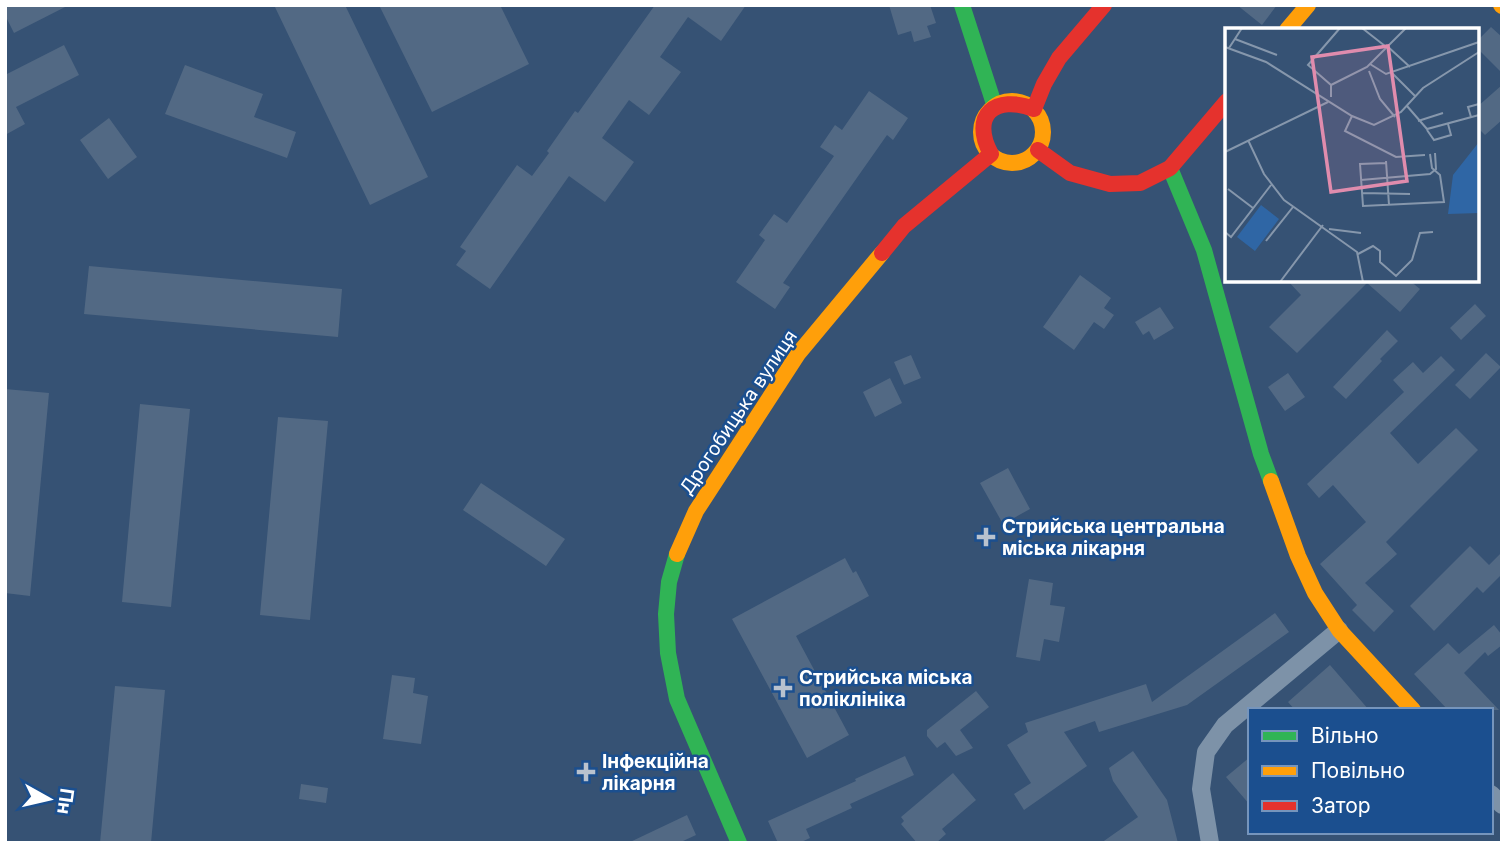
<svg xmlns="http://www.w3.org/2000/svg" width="1507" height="848" viewBox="0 0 1507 848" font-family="Inter,sans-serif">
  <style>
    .building { fill: #526984 }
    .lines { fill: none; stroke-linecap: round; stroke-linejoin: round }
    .street { stroke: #7d92a8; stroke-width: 18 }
    .fast { stroke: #30b455; stroke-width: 16 }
    .slow { stroke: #ff9f0a; stroke-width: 16 }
    .jam { stroke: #e5322d; stroke-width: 16 }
    .poi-dot { fill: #b9c2ce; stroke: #1b4f8f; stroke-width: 2.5 }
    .labels { text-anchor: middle; stroke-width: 5; stroke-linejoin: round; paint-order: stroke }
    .street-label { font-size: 19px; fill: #fff; stroke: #1b4f8f }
    .poi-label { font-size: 19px; font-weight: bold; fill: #fff; stroke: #1b4f8f; text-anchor: start }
    .inset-road { fill: none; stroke: #8697ac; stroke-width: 2 }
    .view { fill: #e08cad; fill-opacity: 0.15; stroke: #e08cad; stroke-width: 3.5 }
    .inset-edge { fill: none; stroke: #fff; stroke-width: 3.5 }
  </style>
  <rect width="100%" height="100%" fill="#365274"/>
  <!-- building -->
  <path class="building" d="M5,5H69L14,33L5,15Z
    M274,5H345L428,177L370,205Z
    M379,5H500L529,64L432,112Z
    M655,5H746L721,41L688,17L660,57L681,72L649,115L629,100L602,138L634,162L605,202L569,176L490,289L456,265L466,251L460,247L517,165L532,176L549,153L547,151L575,111L578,113Z
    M889,5H930L936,23L927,26L931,37L914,42L911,31L898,35Z
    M1237,5H1277L1262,25Z
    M1491,27L1502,37V73L1477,48V41Z
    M64,45L79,75L16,107L25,124L5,135V75Z
    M185,65L263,94L254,117L296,132L287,158L165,114Z
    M1502,85V120L1485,135L1477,127V107Z
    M869,91L908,118L893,140L887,135L783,283L790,287L775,309L736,282L765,240L759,235L774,214L787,223L834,156L820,147L835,125L842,130Z
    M109,118L137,157L108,179L80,140Z
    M89,266L342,289L338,337L84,314Z
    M1080,275L1111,298L1104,308L1114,315L1104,329L1094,322L1074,350L1043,327Z
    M1287,280H1409L1420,289L1400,312L1367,283L1297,353L1269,327L1301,295Z
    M1475,304L1486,316L1461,340L1450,328Z
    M1160,307L1174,328L1154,340L1149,331L1143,335L1135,322Z
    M1387,330L1398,341L1380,359L1382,361L1346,399L1333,387Z
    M1486,353L1501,367L1470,399L1455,385Z
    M911,355L921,378L904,385L894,362Z
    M1441,356L1455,370L1390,433L1418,464L1456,428L1478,450L1386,542L1397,554L1365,583L1394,611L1374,632L1352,610L1357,605L1320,564L1366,522L1333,485L1319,498L1307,484L1404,392L1393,380L1413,362L1423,373Z
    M1288,373L1305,397L1285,411L1268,387Z
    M890,378L902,403L875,417L863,392Z
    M5,389L49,393L30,596L5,593Z
    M140,404L190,409L171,607L122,602Z
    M278,417L328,421L310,620L260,615Z
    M1008,468L1030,509L1003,524L980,483Z
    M481,483L565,539L546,566L463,510Z
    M1470,546L1489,565L1502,552V574L1483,593L1477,587L1434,631L1410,606Z
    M845,558L853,573L856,571L869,596L796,636L849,735L807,758L732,619Z
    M1029,579L1053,583L1050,605L1065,607L1059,642L1044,639L1040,661L1016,657Z
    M1275,613L1289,632L1187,705L1099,732L1095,721L1064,732L1087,766L1024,810L1014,794L1031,783L1007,745L1028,732L1025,723L1146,684L1152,702Z
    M1494,625L1502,635V645L1488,656L1485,652L1464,673L1499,710H1448L1414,674L1448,643L1459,654Z
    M1330,665L1369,710H1295L1288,702Z
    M392,675L415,678L413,693L428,696L421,744L383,739Z
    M115,686L165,690L151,843H100Z
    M976,691L989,707L960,730L973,748L956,756L945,742L937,748L927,736V730Z
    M1133,751L1167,800L1178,843H1101L1138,817L1113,781L1109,768Z
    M905,756L914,775L850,804L852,808L806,829L810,838L799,843H778L768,821L856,781L855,779Z
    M1250,757V805L1226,777Z
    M953,773L976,800L942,829L946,834L936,843H917L901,824L904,821L901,817Z
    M301,784L328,788L326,803L299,799Z
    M687,815L696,835L683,841L680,843H628Z"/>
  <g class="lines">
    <!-- street -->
    <path class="street" d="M1491,794L1502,805
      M1210,843L1201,789L1206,752L1225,725L1339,630"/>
    <!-- fast -->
    <path class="fast" d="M962,5L995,107
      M1170,168L1204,250L1261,454L1271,481
      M677,554L669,582L666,614L668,653L677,699L739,843"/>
    <!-- slow -->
    <path class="slow" d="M1501,5L1502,6
      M1287,30L1308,5
      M981 132a31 31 0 1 1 62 0a31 31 0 1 1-62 0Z
      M1271,481L1298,556L1315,593L1339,630L1413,710
      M677,554L696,511L798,354L882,253"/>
    <!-- jam -->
    <path class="jam" d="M1038,150L1070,173L1110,184L1140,183L1170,168L1227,101
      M882,253L904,226L991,154C970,115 995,94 1034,109L1044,84L1059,58L1104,5"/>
  </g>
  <!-- markers -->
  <g class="poi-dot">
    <path d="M982.5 526.5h7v7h7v7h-7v7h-7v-7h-7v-7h7z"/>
    <path d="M779.5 677.5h7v7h7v7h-7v7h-7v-7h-7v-7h7z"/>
    <path d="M582.5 761.5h7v7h7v7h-7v7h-7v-7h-7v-7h7z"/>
  </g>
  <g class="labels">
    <!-- street labels -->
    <g class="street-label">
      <text transform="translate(738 412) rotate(-56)" y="7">Дрогобицька вулиця</text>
    </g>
    <!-- poi labels -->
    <g class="poi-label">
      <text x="1002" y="533">Стрийська центральна<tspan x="1002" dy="22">міська лікарня</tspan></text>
      <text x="799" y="684">Стрийська міська<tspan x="799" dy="22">поліклініка</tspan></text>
      <text x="602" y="768">Інфекційна<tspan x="602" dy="22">лікарня</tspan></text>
    </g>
  </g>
  <!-- overview -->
  <g transform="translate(1225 28)">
    <rect width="254" height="254" fill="#365274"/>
    <path d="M254,114V185L223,186L228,147ZM36,177L54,191L30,223L12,209Z" fill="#2f66a5"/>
    <path class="inset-road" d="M137,0L160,18M10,11L52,27M161,17L185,39M0,19L41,34L127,88L149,97L176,84L198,60L254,24M4,20L17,0M145,36L161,46L254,14M144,43L155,71L170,89M167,45L190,68M106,57L142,39L181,0M106,69V57L83,37L115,0M182,78L202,101L254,87M127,88L120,103L171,129L200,127M246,89L243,79L254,76M193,93L218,85M202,102L209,112L226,107L223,96M23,112L39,146L59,172L132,224L138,254M0,124L103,74M161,133L164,177M161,135L135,136L138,178L219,174L215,147L207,140L205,126M136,152L205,146L211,141L210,125M3,161L28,180M137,165L185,166M104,201L136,205M0,204L6,209L46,157M41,213L68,179M133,226L148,218L155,223V234L171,248L187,232L195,205L208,204M55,254L98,197"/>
    <path class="view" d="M163,18L182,153L106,164L87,29Z"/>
    <rect width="254" height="254" class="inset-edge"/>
  </g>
  <!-- border -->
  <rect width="1507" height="848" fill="none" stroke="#ffffff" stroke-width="14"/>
  <!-- legend -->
  <rect x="1248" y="708" width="245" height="126" fill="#1b4f8f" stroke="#7695bc" stroke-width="2"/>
  <rect x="1262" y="731" width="35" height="10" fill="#30b455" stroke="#7695bc" stroke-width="2"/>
  <text x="1311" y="743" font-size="21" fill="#ffffff">Вільно</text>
  <rect x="1262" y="766" width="35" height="10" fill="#ff9f0a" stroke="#7695bc" stroke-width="2"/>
  <text x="1311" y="778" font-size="21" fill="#ffffff">Повільно</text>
  <rect x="1262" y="801" width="35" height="10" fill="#e5322d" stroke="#7695bc" stroke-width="2"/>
  <text x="1311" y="813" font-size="21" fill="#ffffff">Затор</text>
  <!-- north arrow -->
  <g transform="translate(49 799) rotate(98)" stroke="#1b4f8f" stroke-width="5" paint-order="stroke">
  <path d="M0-5L12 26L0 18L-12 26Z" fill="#ffffff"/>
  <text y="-10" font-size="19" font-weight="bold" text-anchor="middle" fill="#ffffff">Пн</text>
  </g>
</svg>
